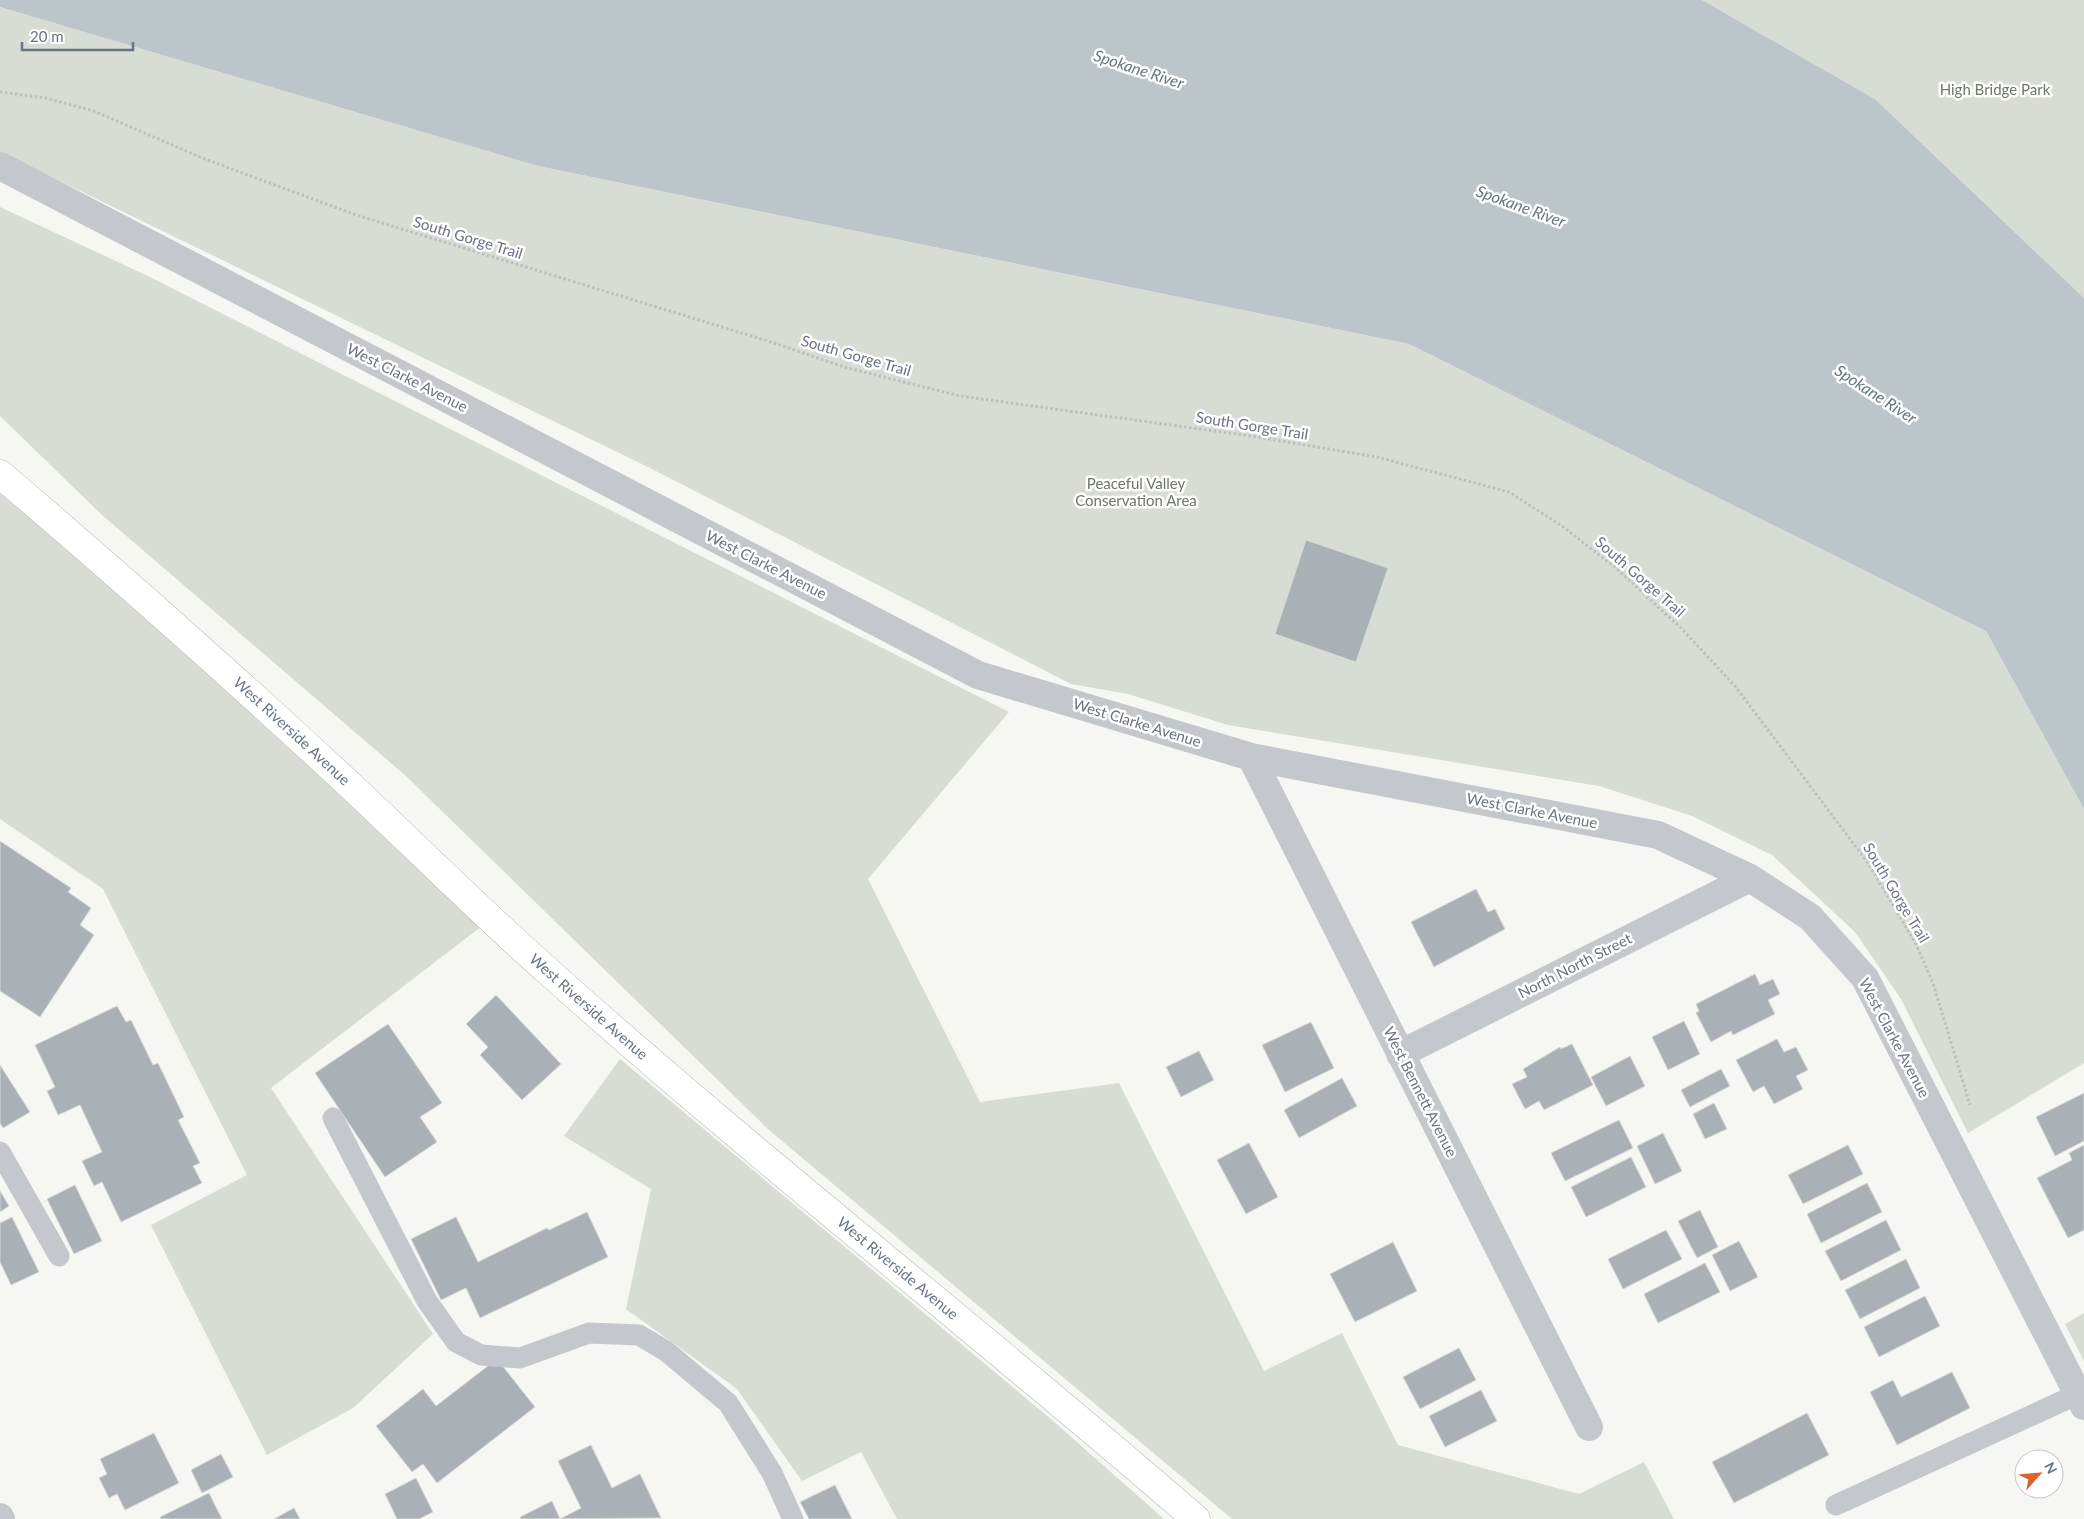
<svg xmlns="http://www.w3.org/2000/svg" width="2084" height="1519" viewBox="0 0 2084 1519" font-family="Lato,sans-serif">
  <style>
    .green { fill: #d7ddd4 }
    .water { fill: #bcc5ca }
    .building { fill: #a9b0b6; stroke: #d8d8d6 }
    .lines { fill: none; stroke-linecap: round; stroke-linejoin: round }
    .secondary-casing { stroke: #b4b9bd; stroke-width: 29 }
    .path { stroke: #bcbec0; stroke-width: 3; stroke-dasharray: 2.5 2.5; stroke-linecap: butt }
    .service { stroke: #c4c7cb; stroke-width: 21 }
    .minor { stroke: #c4c7cb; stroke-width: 28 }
    .secondary { stroke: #fff; stroke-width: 28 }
    .labels { text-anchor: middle; stroke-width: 5; stroke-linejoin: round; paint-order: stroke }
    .park-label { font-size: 15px; fill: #687a65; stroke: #fff }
    .street-label { font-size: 15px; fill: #667483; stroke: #fff }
    .water-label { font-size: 16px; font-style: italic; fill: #63767f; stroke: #fff }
  </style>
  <rect width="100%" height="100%" fill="#f6f6f3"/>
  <!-- green -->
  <path class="green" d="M1702,0H2084V298L1875,99Z
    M0,7L538,166L1409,344L1986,631L2084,809V1063L1968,1133L1901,999L1855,932L1772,855L1692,816L1599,786L1228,725L1128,694L1071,684L650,468L0,152Z
    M0,207L150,277L1009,712L868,879L980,1102L1119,1083L1264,1371L1342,1333L1398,1445L1579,1494L1644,1462L1674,1519H1232L769,1130L406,776L102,515L0,416Z
    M0,492L132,603L482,926L271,1088L433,1334L353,1408L267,1455L151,1225L247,1175L103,889L0,819Z
    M620,1059L1052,1420L1164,1519H897L861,1452L802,1481L737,1389L626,1309L651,1189L564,1136Z
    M2084,1313V1361L2065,1324Z"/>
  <!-- water -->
  <path class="water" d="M0,0H1702L1875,99L2084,298V809L1986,631L1409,344L538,166L0,7Z"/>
  <!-- building -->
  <path class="building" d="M1306,540L1388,568L1356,662L1275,634Z
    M0,841L71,888L68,892L91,908L80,925L94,935L40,1017L0,991Z
    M1476,889L1488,912L1495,909L1505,929L1434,967L1411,922Z
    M1755,974L1760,985L1773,979L1780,994L1768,1000L1775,1014L1733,1035L1731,1031L1711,1042L1696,1013L1699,1011L1696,1004Z
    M496,995L561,1064L522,1100L480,1055L488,1047L466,1024Z
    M117,1006L126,1022L131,1020L153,1065L158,1063L184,1117L178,1120L200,1163L193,1166L202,1183L121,1222L102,1182L94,1186L82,1161L102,1152L80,1105L58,1115L47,1091L55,1087L35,1045Z
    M1684,1021L1700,1054L1668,1070L1652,1037Z
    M1311,1022L1334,1068L1285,1092L1262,1045Z
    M388,1024L442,1103L420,1117L437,1142L385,1177L315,1073Z
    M1777,1039L1784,1052L1796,1047L1808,1070L1796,1076L1803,1089L1774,1104L1764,1086L1753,1092L1736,1060Z
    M1572,1044L1593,1085L1544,1110L1539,1101L1525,1109L1512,1084L1527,1077L1523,1069L1560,1047L1561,1049Z
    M1199,1051L1214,1080L1181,1097L1166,1067Z
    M1630,1056L1645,1086L1606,1106L1591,1077Z
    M0,1065L30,1112L3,1128L0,1123Z
    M1721,1069L1730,1086L1690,1107L1681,1090Z
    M1342,1078L1357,1106L1299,1138L1284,1110Z
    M2084,1093V1141L2055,1156L2036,1117Z
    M1714,1103L1727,1129L1705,1139L1693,1114Z
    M1619,1120L1633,1148L1565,1181L1551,1153Z
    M1663,1133L1682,1171L1655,1184L1637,1146Z
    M1249,1143L1278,1197L1246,1214L1217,1160Z
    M1848,1145L1863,1174L1803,1204L1788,1175Z
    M2084,1145V1230L2068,1238L2037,1178L2072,1160L2069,1153Z
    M1631,1157L1646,1187L1586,1217L1571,1187Z
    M1867,1183L1882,1212L1821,1243L1807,1214Z
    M75,1185L102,1241L74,1254L47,1199Z
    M0,1191L9,1206L0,1212Z
    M1700,1210L1718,1247L1697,1258L1678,1221Z
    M587,1212L608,1257L480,1318L466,1288L441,1300L411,1239L456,1217L478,1262L547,1228L549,1230Z
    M12,1217L39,1272L11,1285L0,1262V1223Z
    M1886,1220L1901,1250L1841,1281L1825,1251Z
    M1666,1230L1682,1259L1623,1289L1608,1259Z
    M1739,1241L1758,1277L1730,1291L1712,1255Z
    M1393,1242L1417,1291L1355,1322L1330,1274Z
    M1906,1259L1920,1288L1860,1319L1845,1290Z
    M1705,1263L1720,1292L1658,1323L1644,1294Z
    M1925,1296L1940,1326L1879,1357L1864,1327Z
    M1459,1348L1476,1380L1420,1409L1403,1377Z
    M497,1359L535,1407L437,1483L423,1464L412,1472L376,1426L423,1389L436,1406Z
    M1952,1372L1970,1408L1897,1445L1870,1392L1893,1380L1901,1397Z
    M1481,1390L1497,1421L1445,1447L1429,1416Z
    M1807,1413L1829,1455L1734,1503L1712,1462Z
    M154,1433L179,1483L125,1510L117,1494L109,1498L99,1478L107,1474L100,1459Z
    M591,1445L612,1488L640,1474L661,1518L521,1519L520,1517L552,1501L560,1519L581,1508L558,1461Z
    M221,1454L233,1477L202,1493L191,1470Z
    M416,1478L433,1512L419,1519H397L385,1494Z
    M835,1485L852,1519H809L800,1502Z
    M209,1493L222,1519H161L160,1517Z
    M294,1508L300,1519H274Z"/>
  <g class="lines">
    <defs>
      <g id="secondary">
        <path id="s1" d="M0,474C120,576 237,680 352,787C418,849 482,913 550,973C760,1161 983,1334 1196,1519"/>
      </g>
    </defs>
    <!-- secondary casing -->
    <use href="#secondary" class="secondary-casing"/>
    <!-- path -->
    <path class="path" d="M0,92L45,98L94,111L202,158L356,215L771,342L844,367L960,396L1251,436L1377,457L1509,492L1562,526L1617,569L1682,629L1735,686L1868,863L1916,944L1933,983L1970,1105"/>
    <!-- service -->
    <path class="service" d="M333,1118L427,1301L456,1342L481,1355L520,1358L589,1333L639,1335L666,1351L728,1403L772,1473L793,1519
      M0,1152L59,1256
      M1836,1505L2078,1394"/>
    <!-- minor -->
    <path class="minor" d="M0,166L978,675L1251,757L1658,835L1750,878L1810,917L1865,978L2084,1406
      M1251,757L1589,1427
      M1400,1054L1750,878
      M0,1517L1,1519"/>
    <!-- secondary -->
    <use href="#secondary" class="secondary"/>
  </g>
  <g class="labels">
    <!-- park labels -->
    <g class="park-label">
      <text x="1995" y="95">High Bridge Park</text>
      <text x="1136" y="489">Peaceful Valley<tspan x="1136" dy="17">Conservation Area</tspan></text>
    </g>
    <!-- street labels -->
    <g class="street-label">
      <text transform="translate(468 238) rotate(17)" y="5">South Gorge Trail</text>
      <text transform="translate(856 356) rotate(16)" y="5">South Gorge Trail</text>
      <text transform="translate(407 378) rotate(27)" y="5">West Clarke Avenue</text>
      <text transform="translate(1252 426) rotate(9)" y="5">South Gorge Trail</text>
      <text transform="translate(766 565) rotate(27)" y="5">West Clarke Avenue</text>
      <text transform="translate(1640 577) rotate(41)" y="5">South Gorge Trail</text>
      <text transform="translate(1137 723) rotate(17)" y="5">West Clarke Avenue</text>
      <text dy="5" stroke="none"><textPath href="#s1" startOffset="389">West Riverside Avenue</textPath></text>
      <text transform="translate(1532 811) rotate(11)" y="5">West Clarke Avenue</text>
      <text transform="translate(1896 893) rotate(59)" y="5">South Gorge Trail</text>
      <text transform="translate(1575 966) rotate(-27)" y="5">North North Street</text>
      <text dy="5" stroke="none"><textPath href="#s1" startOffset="794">West Riverside Avenue</textPath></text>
      <text transform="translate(1894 1038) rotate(62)" y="5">West Clarke Avenue</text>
      <text transform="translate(1420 1092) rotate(63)" y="5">West Bennett Avenue</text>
      <text dy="5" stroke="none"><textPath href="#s1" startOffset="1199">West Riverside Avenue</textPath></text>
    </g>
    <!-- water labels -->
    <g class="water-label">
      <text transform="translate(1139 69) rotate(18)" y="6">Spokane River</text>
      <text transform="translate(1521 206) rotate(20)" y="6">Spokane River</text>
      <text transform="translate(1876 394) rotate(33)" y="6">Spokane River</text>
    </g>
  </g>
  <!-- north arrow -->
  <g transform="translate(2039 1474) rotate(63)"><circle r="24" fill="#ffffff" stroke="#c2c7cd"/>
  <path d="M0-4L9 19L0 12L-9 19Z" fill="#dc612e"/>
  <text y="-8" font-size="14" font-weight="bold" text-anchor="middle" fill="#667483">N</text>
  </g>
  <!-- scale -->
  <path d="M22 42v8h111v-8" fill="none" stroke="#667483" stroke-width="2.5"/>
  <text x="30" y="42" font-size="15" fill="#667483" stroke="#ffffff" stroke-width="4" paint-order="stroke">20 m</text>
</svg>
